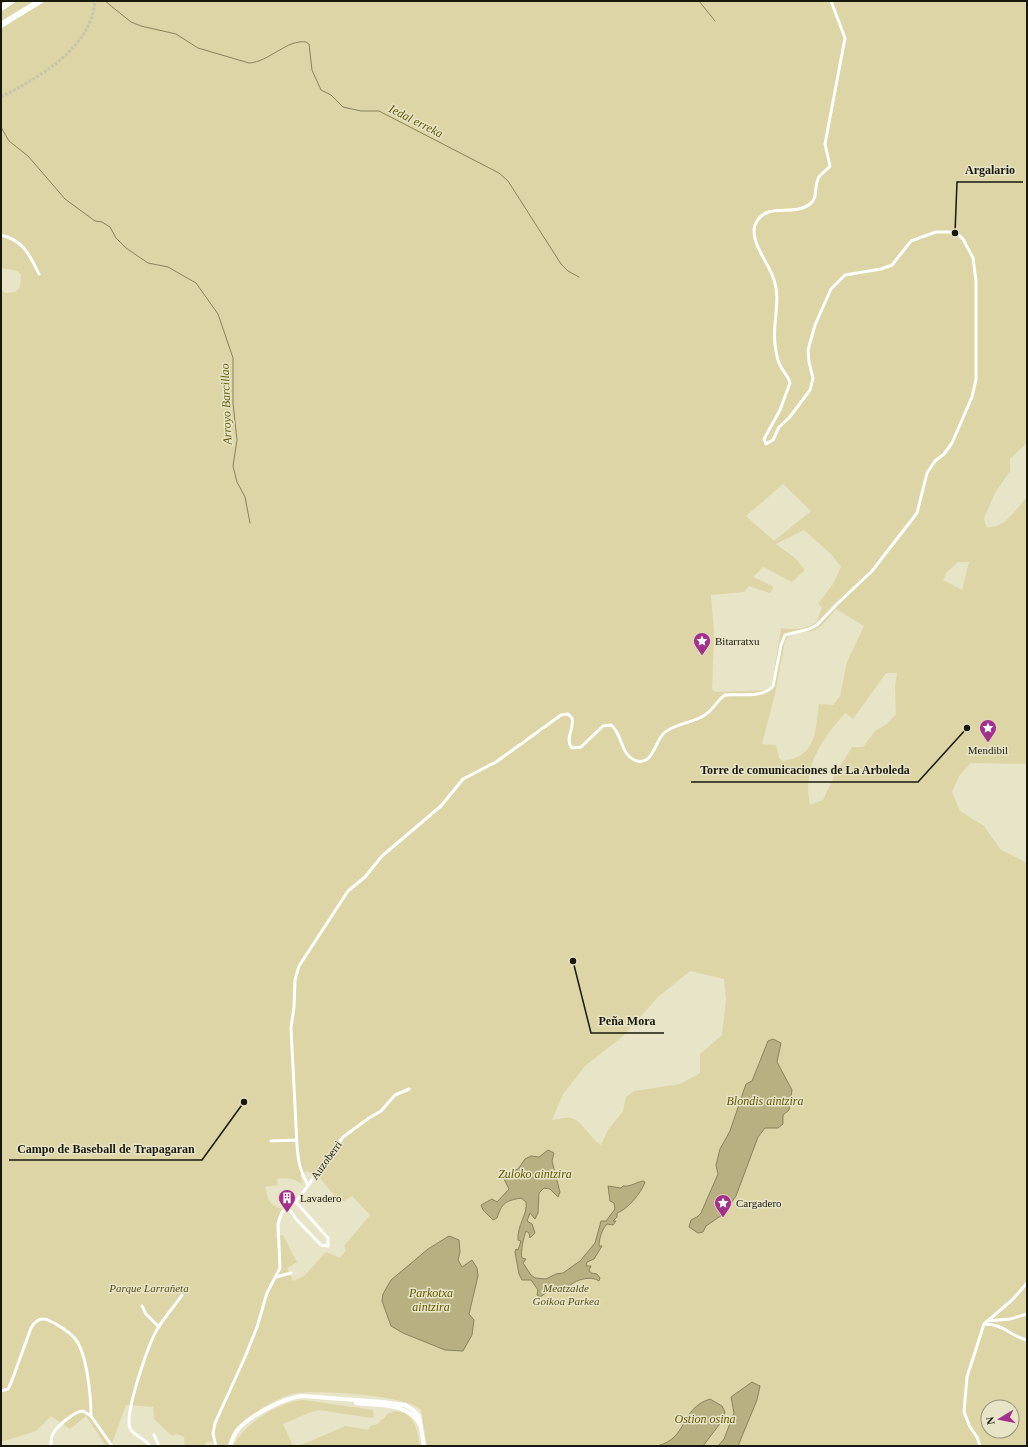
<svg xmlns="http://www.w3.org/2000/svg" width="1028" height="1447" viewBox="0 0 1028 1447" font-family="Georgia,serif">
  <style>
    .green { fill: #ddd5a5; fill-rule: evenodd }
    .water { fill: #b8b081; stroke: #88825e }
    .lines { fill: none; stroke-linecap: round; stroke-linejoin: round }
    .stream { stroke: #88825e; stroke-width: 1 }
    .minor-tunnel { stroke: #c9c5ab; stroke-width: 3; stroke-dasharray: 3 1.5; stroke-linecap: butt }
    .minor { stroke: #fff; stroke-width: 3 }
    .tertiary { stroke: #fff; stroke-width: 4 }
    .motorway { stroke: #fff; stroke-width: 6 }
    .labels { text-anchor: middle; stroke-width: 3; stroke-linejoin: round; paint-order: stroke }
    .poi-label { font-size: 11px; fill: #19180d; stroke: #e8e4c7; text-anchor: start }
    .street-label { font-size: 11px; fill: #19180d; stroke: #e8e4c7 }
    .park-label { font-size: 11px; font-style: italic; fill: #574e16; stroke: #e8e4c7 }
    .water-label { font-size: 12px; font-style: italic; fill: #615500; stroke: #e8e4c7 }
    .leader { fill: none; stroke: #19180d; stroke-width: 1.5 }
    .callout-dot { fill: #19180d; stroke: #e8e4c7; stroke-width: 1.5 }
    .callout-label { font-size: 12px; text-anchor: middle; font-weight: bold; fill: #19180d; stroke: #e8e4c7; stroke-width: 3; stroke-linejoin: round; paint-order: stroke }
  </style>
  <rect width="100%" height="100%" fill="#e8e4c7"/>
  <!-- green -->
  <path class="green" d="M1,1H1027V443L1010,459V471L995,493L984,518L986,527C1004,530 1016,509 1027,497V764L971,763L959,776L952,792L960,811L984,826L1000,849L1027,863V1446H427L421,1410C408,1395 312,1389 292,1394C278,1397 244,1418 235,1429C231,1434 230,1440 228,1446H214L213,1441L207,1442L203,1446H185L184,1437L176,1434L172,1436L154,1419L153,1407L126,1405L111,1446H106L86,1416L70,1429L51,1416L36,1431L1,1442V290L5,293L15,292L20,287L21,275L17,271L1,268ZM783,484L811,511L774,541L746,516ZM804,530L831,554L841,567L833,584L818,604L822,607L817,622C806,629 794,630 781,628L772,684L769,690L715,692L712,690L714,633L711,595L744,592L749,586L770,593L774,587L753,577L763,567L792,582L805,570L795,558L776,544ZM958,562H969L962,590L943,580L947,572ZM836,609L864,626L847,662L840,696L833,705L819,704C815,732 817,757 782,761L779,758L776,745L762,744L775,694L785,641C792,630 805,634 815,630C824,625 829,617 836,609ZM886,673H897L895,688L896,714L887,724L875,731L863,747H852L835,774L823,800L810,805C802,766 821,741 845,713L853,719ZM690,971L724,979L726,999L722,1035L700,1054V1073L680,1084L634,1091L626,1097L623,1111L608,1130L601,1145C591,1139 581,1120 571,1118C565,1117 557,1120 552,1120L563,1094L585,1066L622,1037L658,997ZM307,1171L320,1178L337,1199L344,1201L352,1196L370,1215L344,1246L346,1250L340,1258L326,1252L304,1276L293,1281L287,1268L297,1262L283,1235L276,1237L277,1220L282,1209C268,1204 269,1201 265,1187L278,1185L277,1179C287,1177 296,1179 303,1185L300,1175ZM988,1407H1012V1431H988Z
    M304,1400L367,1409L373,1410L374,1417L371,1418L319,1410L311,1412L283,1424L293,1446H233C244,1424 280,1401 304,1400Z
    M395,1411C415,1413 417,1429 420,1446H299L345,1426L369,1430L370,1426L378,1424L382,1419H384L387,1414Z"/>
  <!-- water -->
  <path class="water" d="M773,1039L781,1043L777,1062L792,1090L789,1110L783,1115V1124L778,1128H765L758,1137L736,1196L722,1215L706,1226L703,1232L698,1233L689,1227L691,1220L697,1217L701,1213L718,1174L716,1165L720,1149L730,1131L746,1084L752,1081L768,1041Z
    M548,1150L554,1153L552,1161L560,1192L558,1197L550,1189L544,1188L539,1193L538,1213L535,1219L530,1213L527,1221L532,1224L535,1233L530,1238L529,1233L526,1231C524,1236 520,1253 522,1258L526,1259L523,1263L531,1275L535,1278L546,1279L556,1274L563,1273L580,1261L595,1243L601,1221H606L615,1209L614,1203L610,1201L608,1186L621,1188L623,1186C631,1187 636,1182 643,1181L645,1182C642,1192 627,1210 617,1213V1217L613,1221H616L613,1225L607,1224C602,1229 599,1239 599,1246H602L594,1259L587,1262L586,1266H591L589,1270L591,1273L597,1274L600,1278L599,1281C590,1275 575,1280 568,1287L570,1288L566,1291L552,1289L540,1297L537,1295L538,1290L531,1280H522L519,1274L515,1252L516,1249L518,1250L521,1241L518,1240C517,1225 528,1214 526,1202L521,1198C505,1201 502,1203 497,1218L493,1220L483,1210L481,1205L492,1199L497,1202L509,1189L504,1179L510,1172L518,1169L525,1159L531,1156L539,1157Z
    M449,1236L459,1240L460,1252L458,1260L462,1267L472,1260L477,1268L478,1276L469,1314L474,1320L472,1335L463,1351L445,1350L403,1333L391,1326L382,1301L383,1294L391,1280L428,1249Z
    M752,1382L760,1386L757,1400L738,1446H718L724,1439L734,1413L731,1397Z
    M710,1399L722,1406L725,1412L722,1421L703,1446H657C689,1438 679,1409 710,1399Z"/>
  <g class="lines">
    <!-- stream -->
    <path class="stream" d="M105,1L131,22L141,26L176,34L198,48L249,63C269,62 287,39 306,42L309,44L312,70L321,90L331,95L343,107L361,111H379L499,173L508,181L561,264L568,271L579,277
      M699,1L715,21
      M1,127L9,141L28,156L65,199L95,221L102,222L110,227L116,238L126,248L148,263L168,267L196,283L218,314L233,358V403L237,440L233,466L237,482L245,497L250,523"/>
    <!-- minor-tunnel -->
    <path class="minor-tunnel" d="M1,97C39,77 91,49 95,1"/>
    <!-- minor -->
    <path class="minor" d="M1,235C24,241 29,254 39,274
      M271,1141L296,1140
      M308,1185C300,1172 298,1160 297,1145L291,1028L294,1007L295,980L299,966L348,891L365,877L382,856L441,806L463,779L496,762L561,715L568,714L572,718C575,729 564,738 572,748L581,747L603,726L611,725C623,734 620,756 637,761C653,765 655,741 664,733C674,724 692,723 703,716C713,711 716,701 725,695C738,694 765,698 773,686L781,645L785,635L809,629L817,625L836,605L872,571L917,513L927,473L935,461L944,454L952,443L972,397L976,379V281L973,258L963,239L957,234L949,232H936L922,237L911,241L892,265L881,269L845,275L831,289L815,325L808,350L809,362L813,378L810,390L789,418L779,427L773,440L766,444L764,439L780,410L790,383C789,377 784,373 781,367C777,361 776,352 775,344C772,321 782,300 773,277C768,262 746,237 757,221C769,202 793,217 810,204C818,198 814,188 818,179C820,173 827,171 830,166L825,144L845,38L831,1
      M287,1206L296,1219L321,1245L328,1246V1238L295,1201
      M276,1277L291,1273
      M142,1306L146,1314L159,1327
      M987,1321L1010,1319L1027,1314
      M984,1324C1005,1324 1009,1336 1027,1340
      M1,1391L8,1389L11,1383L31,1328C35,1321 40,1317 48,1320C57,1324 70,1332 76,1340C87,1355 91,1396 91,1416
      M154,1435L159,1446
      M51,1446C51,1443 51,1439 52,1436C54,1428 75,1411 83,1411L91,1416L112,1446
      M150,1446C145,1438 133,1436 130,1428C124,1414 149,1342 158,1328C165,1316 174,1307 182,1295
      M216,1446L213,1434L215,1423L245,1357L257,1327L267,1293L280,1268L278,1224L282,1212L299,1198L343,1137L369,1118L381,1111L395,1095L409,1089
      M980,1446L977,1437L970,1427L964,1412L967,1377L984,1324L1012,1300L1027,1283"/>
    <!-- tertiary -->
    <path class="tertiary" d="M356,1403C378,1406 409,1402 420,1425
      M230,1446C232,1441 233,1436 237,1431C247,1417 285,1397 303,1396L383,1402L405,1405L413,1410L419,1416L424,1446"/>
    <!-- motorway -->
    <path class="motorway" d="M1,8L12,1
      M1,25L40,1"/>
  </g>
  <!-- icons -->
  <defs>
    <symbol id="sight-pin" viewBox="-11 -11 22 30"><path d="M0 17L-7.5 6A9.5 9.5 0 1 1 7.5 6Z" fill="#a2318d" stroke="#e8e4c7"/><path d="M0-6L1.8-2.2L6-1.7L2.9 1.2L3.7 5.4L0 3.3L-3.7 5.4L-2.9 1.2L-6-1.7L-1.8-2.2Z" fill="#fff"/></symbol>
    <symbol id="building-pin" viewBox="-11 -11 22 30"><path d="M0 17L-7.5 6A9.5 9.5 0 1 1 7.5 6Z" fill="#a2318d" stroke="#e8e4c7"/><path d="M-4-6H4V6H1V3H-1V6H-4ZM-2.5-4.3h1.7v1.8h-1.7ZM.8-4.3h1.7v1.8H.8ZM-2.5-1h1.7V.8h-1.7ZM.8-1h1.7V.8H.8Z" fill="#fff"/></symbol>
  </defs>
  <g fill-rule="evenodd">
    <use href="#sight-pin" x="692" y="631" width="20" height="27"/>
    <use href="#sight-pin" x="978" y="718" width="20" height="27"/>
    <use href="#building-pin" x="277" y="1188" width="20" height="27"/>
    <use href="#sight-pin" x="713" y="1193" width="20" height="27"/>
  </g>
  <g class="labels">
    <!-- poi labels -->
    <g class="poi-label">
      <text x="715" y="645">Bitarratxu</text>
      <text x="988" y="754" text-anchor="middle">Mendibil</text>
      <text x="300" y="1202">Lavadero</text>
      <text x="736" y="1207">Cargadero</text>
    </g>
    <!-- street labels -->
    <g class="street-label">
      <text transform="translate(326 1160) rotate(-54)" y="4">Auzoberri</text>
    </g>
    <!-- park labels -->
    <g class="park-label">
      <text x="149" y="1292">Parque Larrañeta</text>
      <text x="566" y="1292">Meatzalde<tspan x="566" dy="13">Goikoa Parkea</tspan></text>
    </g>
    <!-- water labels -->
    <g class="water-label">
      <text transform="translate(416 121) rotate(27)" y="4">Iedal erreka</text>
      <text transform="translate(226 404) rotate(-92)" y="4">Arroyo Barcillao</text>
      <text x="765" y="1105">Blondis aintzira</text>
      <text x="535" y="1178">Zuloko aintzira</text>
      <text x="431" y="1297">Parkotxa<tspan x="431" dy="14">aintzira</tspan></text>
      <text x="705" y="1423">Ostion osina</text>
    </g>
  </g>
  <!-- callouts -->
  <path class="leader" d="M955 233L957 182H1023M967 728L918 782H691M573 961L591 1033H664M244 1102L202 1160H9"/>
  <g class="callout-dot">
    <circle cx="955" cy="233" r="4"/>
    <circle cx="967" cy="728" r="4"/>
    <circle cx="573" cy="961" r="4"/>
    <circle cx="244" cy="1102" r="4"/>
  </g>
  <g class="callout-label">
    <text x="990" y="174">Argalario</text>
    <text x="805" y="774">Torre de comunicaciones de La Arboleda</text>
    <text x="627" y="1025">Peña Mora</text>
    <text x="106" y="1153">Campo de Baseball de Trapagaran</text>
  </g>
  <!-- border -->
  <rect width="1028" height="1447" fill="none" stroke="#19180d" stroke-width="4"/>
  <!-- north arrow -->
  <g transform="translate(1000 1419) rotate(260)"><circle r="19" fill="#e8e4c7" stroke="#95927d"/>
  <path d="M0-3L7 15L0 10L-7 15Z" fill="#a2318d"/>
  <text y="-6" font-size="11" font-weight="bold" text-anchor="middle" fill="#19180d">N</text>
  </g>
</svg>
